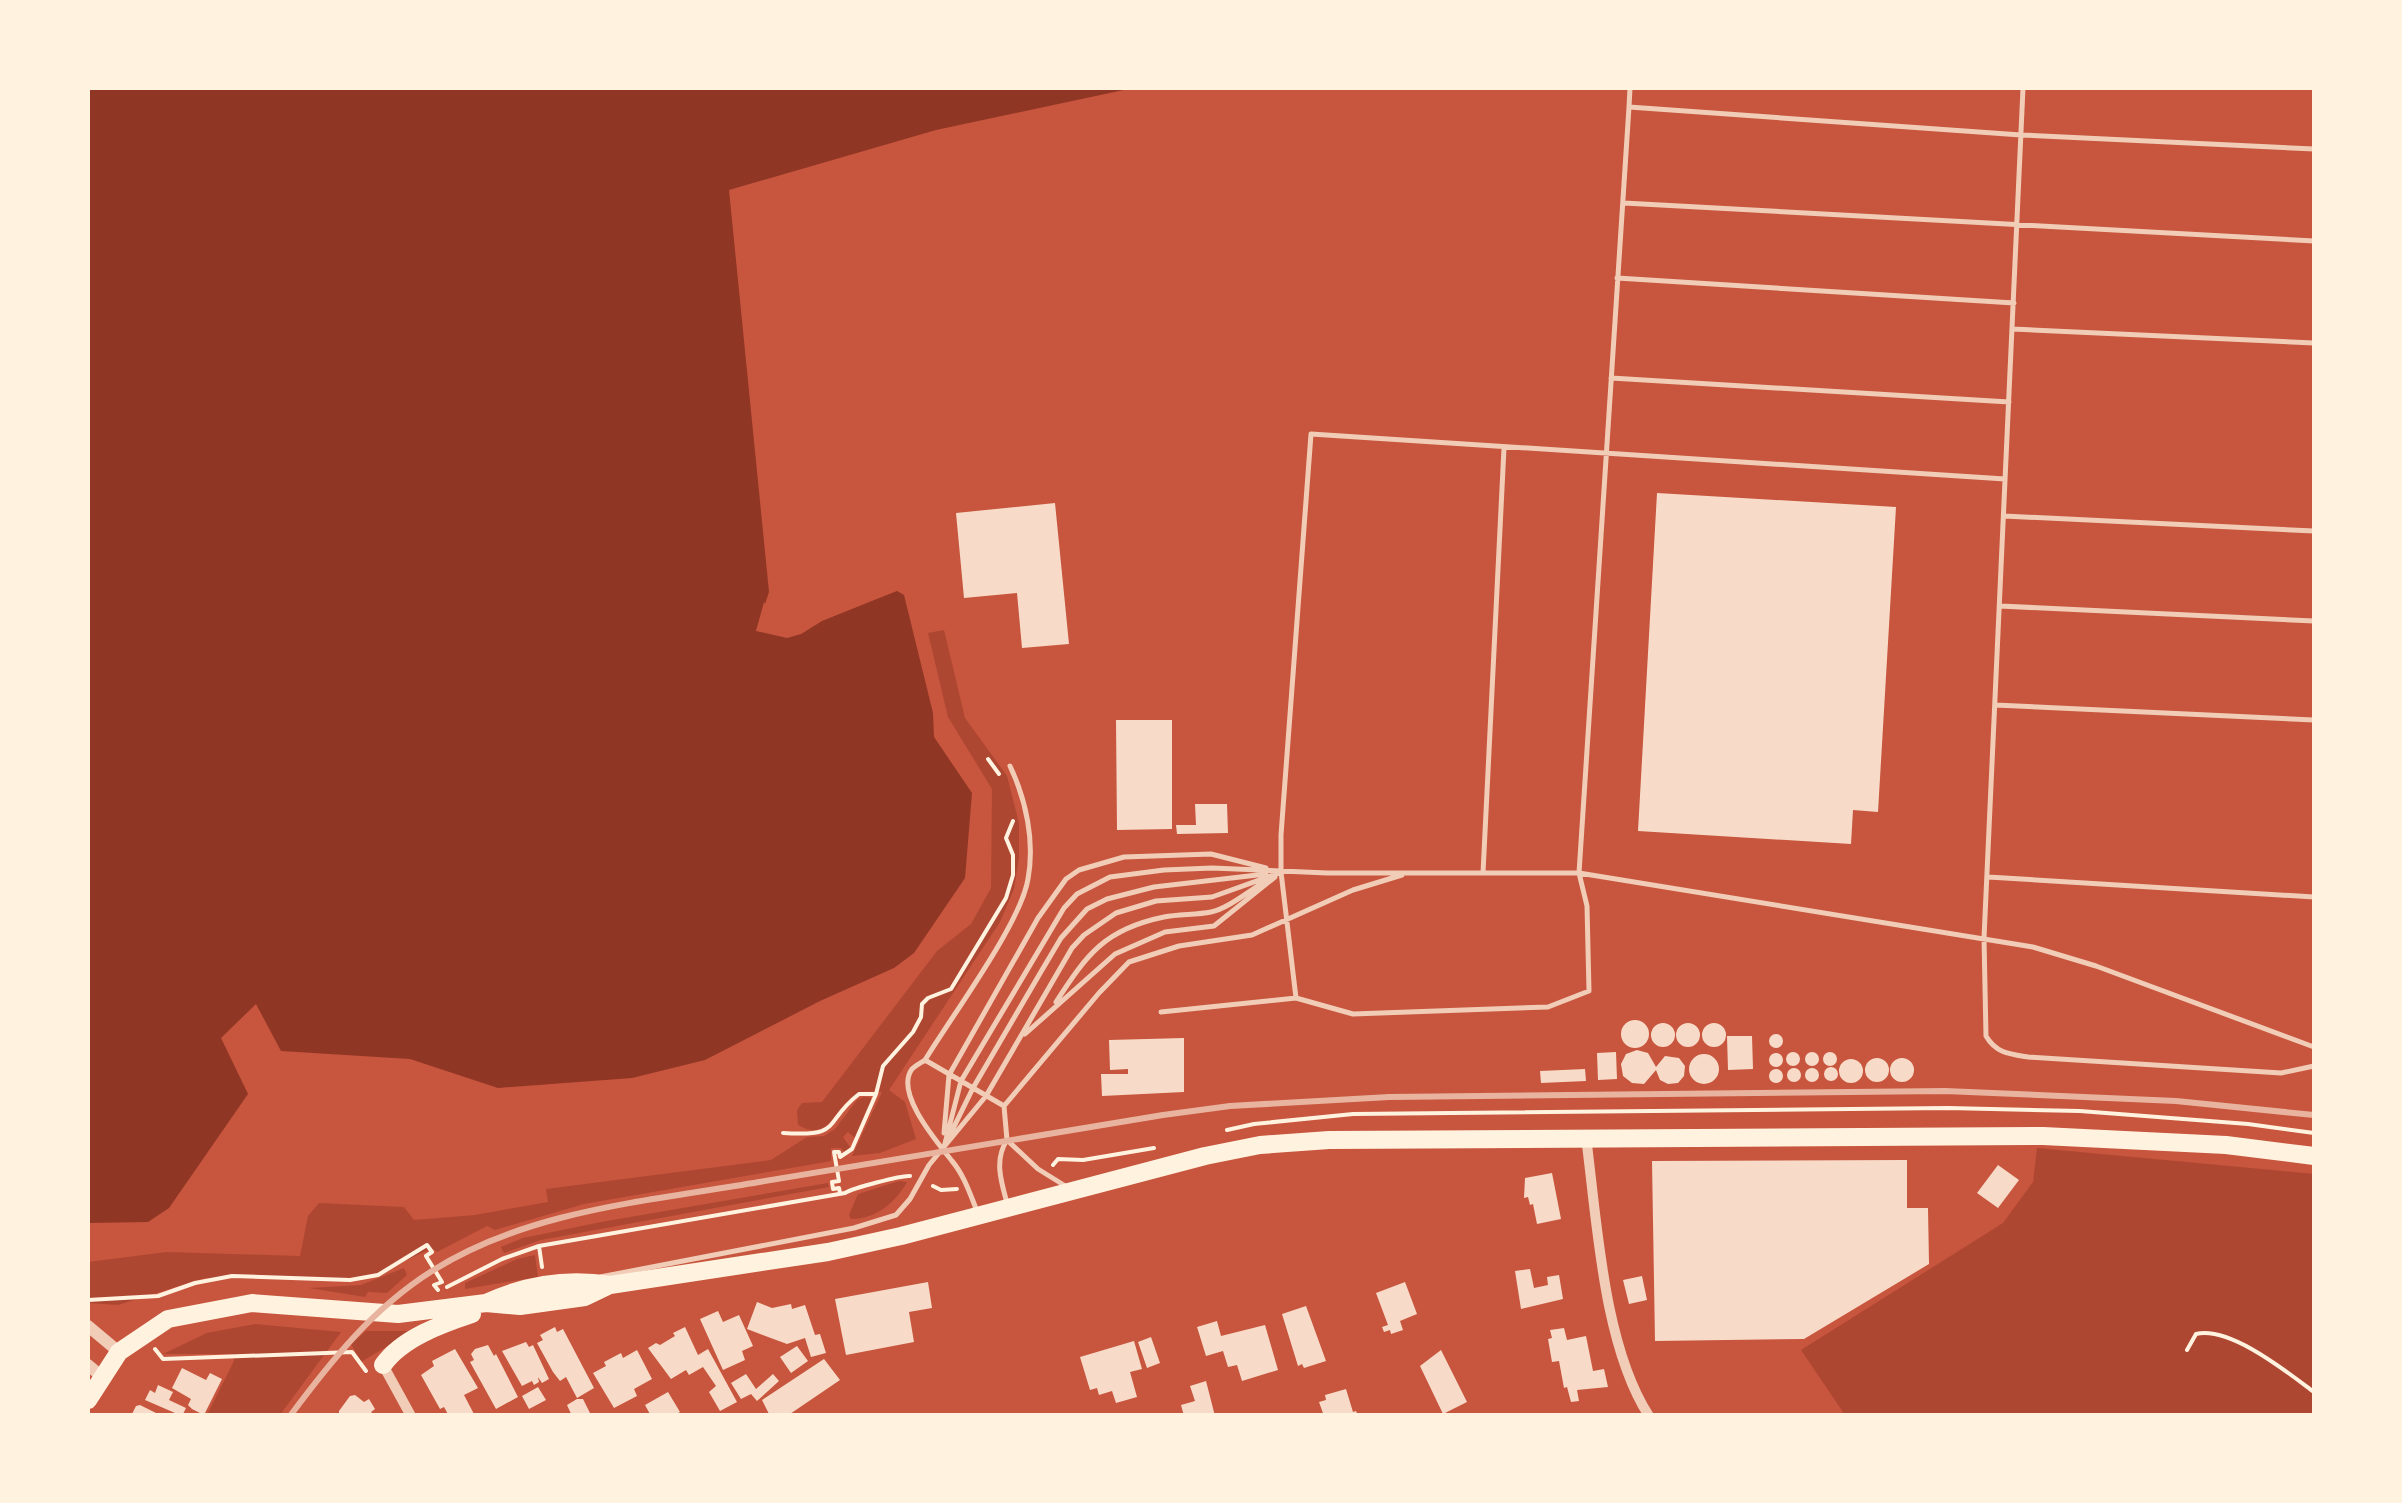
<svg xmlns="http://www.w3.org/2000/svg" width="2402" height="1503" viewBox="0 0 2402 1503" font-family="Karla,sans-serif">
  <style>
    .green { fill: #ae4732 }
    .water { fill: #8f3625 }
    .pier { fill: #c8553d }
    .building { fill: #f7dbc8 }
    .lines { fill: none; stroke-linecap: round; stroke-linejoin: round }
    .path { stroke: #fff3e0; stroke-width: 4 }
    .service { stroke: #f1ccb7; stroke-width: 5 }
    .minor { stroke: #f1ccb7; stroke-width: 10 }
    .tertiary { stroke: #f1ccb7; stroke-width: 12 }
    .trunk { stroke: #fff3e0; stroke-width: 18 }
    .rail { stroke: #e9b49f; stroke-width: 6 }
  </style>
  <rect width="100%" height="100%" fill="#c8553d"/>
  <!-- green -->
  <path class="green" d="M944,630L965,718L1007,776L1019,823V857L1014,889L1000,922L889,1090L905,1102L916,1139L880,1153L852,1156L882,1092C874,1092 865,1090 857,1094C834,1105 831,1144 798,1125L797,1110L802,1103L822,1102L937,951L971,924L991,888L992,789L948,717L928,633Z
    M864,1097L871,1098V1104L856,1139L848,1132L843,1137L850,1147L844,1152L841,1148H831V1161L584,1204L495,1230L487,1226L437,1252L432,1248L384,1271L350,1280L205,1278L118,1305L88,1303V1262L167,1252L300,1256L308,1216L319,1203L404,1207L414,1220L475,1215L548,1202L546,1189L771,1160L807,1137L824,1136L835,1129L857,1100Z
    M2037,1148L2314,1174V1415H1845L1801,1350L2003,1223L2033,1182Z
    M899,1181L907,1182C895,1203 876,1219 851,1219L849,1215L858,1194Z
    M828,1183L829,1187L541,1240L504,1253L501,1247L523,1238L601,1222Z
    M535,1255L538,1277L465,1289V1283L517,1259Z
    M404,1268L407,1275L387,1293L368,1292L365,1297L309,1288L361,1285Z
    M255,1324L341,1332L280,1415H207L234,1361L233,1354H163L207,1333Z
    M366,1331H408L409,1333L361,1362L351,1344Z"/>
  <!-- water -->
  <path class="water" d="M88,88H1133L936,130L729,190L769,592L756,631L801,634L821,621L897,591L904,595L933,713L934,737L972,793L965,878L914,953L894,968L820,1001L705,1060L632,1078L498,1088L410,1059L281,1051L256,1004L221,1038L248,1094L169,1208L148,1222L88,1223Z"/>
  <!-- pier -->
  <path class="pier" d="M895,586L903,588L822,621L801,634L787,638L756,631L764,602L767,608L761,628L786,633Z"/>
  <!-- building -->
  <path class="building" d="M1657,493L1896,507L1878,812L1853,810L1851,844L1638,831Z
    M1055,503L1069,644L1022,648L1017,593L964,598L956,513Z
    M1116,720H1172V829L1117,830Z
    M1195,804H1227L1228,833L1177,834L1176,825H1196Z
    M1621 1034a14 14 0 1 1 28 0a14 14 0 1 1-28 0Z
    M1676 1035a12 12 0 1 1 24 0a12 12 0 1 1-24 0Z
    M1651 1035a12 12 0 1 1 24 0a12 12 0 1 1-24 0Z
    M1702 1035a12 12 0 1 1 24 0a12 12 0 1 1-24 0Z
    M1769 1041a7 7 0 1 1 14 0a7 7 0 1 1-14 0Z
    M1727,1036H1752L1753,1069L1728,1070Z
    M1184,1038V1092L1102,1096L1101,1074H1128V1069L1110,1070L1109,1040Z
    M1637,1050L1648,1053L1656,1067L1665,1056L1679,1058L1685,1066L1684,1076L1678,1083L1668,1084L1660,1080L1656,1070L1644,1084L1632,1083L1623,1076L1621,1064L1626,1054Z
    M1805 1059a7 7 0 1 1 14 0a7 7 0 1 1-14 0Z
    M1786 1059a7 7 0 1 1 14 0a7 7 0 1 1-14 0Z
    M1823 1059a7 7 0 1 1 14 0a7 7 0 1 1-14 0Z
    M1616,1052L1617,1079L1598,1080L1597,1053Z
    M1769 1060a7 7 0 1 1 14 0a7 7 0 1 1-14 0Z
    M1689 1069a15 15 0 1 1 30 0a15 15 0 1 1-30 0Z
    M1865 1070a12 12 0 1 1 24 0a12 12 0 1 1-24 0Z
    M1890 1070a12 12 0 1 1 24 0a12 12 0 1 1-24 0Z
    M1839 1071a12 12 0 1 1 24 0a12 12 0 1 1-24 0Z
    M1824 1074a7 7 0 1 1 14 0a7 7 0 1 1-14 0Z
    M1805 1075a7 7 0 1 1 14 0a7 7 0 1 1-14 0Z
    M1787 1075a7 7 0 1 1 14 0a7 7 0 1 1-14 0Z
    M1769 1076a7 7 0 1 1 14 0a7 7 0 1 1-14 0Z
    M1585,1069L1586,1081L1541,1083L1540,1071Z
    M1907,1160V1208H1928L1929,1264L1804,1339L1655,1341L1652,1161Z
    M1998,1165L2019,1180L1998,1208L1977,1193Z
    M1552,1173L1561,1219L1537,1224L1533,1204L1530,1205L1528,1197L1524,1198L1525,1178Z
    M1530,1269L1534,1288L1548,1285L1547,1277L1559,1275L1563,1299L1521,1309L1515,1271Z
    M1642,1276L1647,1300L1629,1304L1623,1280Z
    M928,1282L932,1308L909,1312L914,1342L846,1355L835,1299Z
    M1405,1282L1417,1314L1400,1321L1403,1330L1391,1334L1390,1330L1384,1332L1382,1327L1388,1325L1376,1293Z
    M757,1302L772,1308L791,1304L792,1309L805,1305L815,1335L820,1334L826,1353L811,1357L805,1338L787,1344L747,1329Z
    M1306,1306L1326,1361L1304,1368L1302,1364L1298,1366L1282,1314Z
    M718,1311L723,1322L739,1315L753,1346L742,1351L745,1360L723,1370L700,1319Z
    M1217,1321L1221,1336L1265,1325L1278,1370L1242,1381L1237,1365L1228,1367L1223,1351L1206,1356L1197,1327Z
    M555,1327L557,1332L563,1329L594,1388L577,1398L566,1377L560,1381L553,1372L537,1343L543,1340L540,1335Z
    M685,1327L698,1355L708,1349L737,1402L720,1411L709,1392L716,1386L703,1367L689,1375L686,1370L671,1379L648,1348L656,1343L660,1345L675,1336L673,1333Z
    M1564,1328L1567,1340L1586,1336L1593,1371L1604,1369L1608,1387L1577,1390L1579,1401L1571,1402L1567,1387L1564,1388L1559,1361L1552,1362L1548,1339L1552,1338L1550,1330Z
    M1151,1337L1160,1363L1147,1368L1138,1342Z
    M1134,1341L1142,1369L1130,1372L1137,1397L1116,1403L1112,1391L1099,1395L1097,1388L1090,1390L1080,1357Z
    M526,1342L529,1347L533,1345L549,1379L542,1383L538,1377L539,1382L534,1385L532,1381L522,1386L502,1351Z
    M488,1345L494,1356L496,1354L518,1397L496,1409L470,1362L474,1360L471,1354L475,1349Z
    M797,1346L808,1361L791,1373L780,1357Z
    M455,1349L478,1388L464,1395L475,1416H449L444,1407L440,1409L421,1375L434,1366L432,1361Z
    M637,1350L652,1379L634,1389L637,1396L614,1408L593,1373L606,1366L604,1362L621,1353L623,1358Z
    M1441,1350L1467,1402L1443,1414L1420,1366Z
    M824,1359L840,1380L787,1416H770L762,1400Z
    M182,1368L206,1380L210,1373L222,1379L204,1415L192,1409L188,1405L191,1399L172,1388Z
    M746,1374L756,1389L773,1374L779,1381L757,1401L751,1394L741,1399L731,1383Z
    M1206,1381L1215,1416H1184L1181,1405L1195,1401L1190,1386Z
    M158,1385L173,1392L169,1400L186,1408L182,1416L145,1400L150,1390L155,1393Z
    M538,1387L546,1400L529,1409L522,1396Z
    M1346,1389L1353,1412L1356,1411L1358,1416H1324L1319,1402L1326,1400L1325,1395Z
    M668,1392L680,1412L673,1416H651L645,1405Z
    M355,1395L364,1402L369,1399L375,1409L371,1412L375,1416H339V1411L350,1396Z
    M577,1399H583L590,1413L572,1416L567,1405Z
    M140,1405L162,1416H131L136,1406Z"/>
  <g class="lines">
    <!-- path -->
    <path class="path" d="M988,759L999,774
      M876,1094L883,1066L913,1032L921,1017L922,1004L928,998L951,989L1006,898L1013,875V855L1006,838L1013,821
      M1227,1130L1254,1124L1353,1114L1948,1108L2080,1111L2248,1124L2314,1133
      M783,1133C844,1137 822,1123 859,1094H876L852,1149L840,1157L839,1152H834L839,1181L832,1182L833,1189L839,1188L840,1193
      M1053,1165L1058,1159L1083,1160L1154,1148
      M933,1186L941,1190L957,1189
      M539,1246L542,1267
      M447,1287L502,1259L539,1246L845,1193C853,1188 902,1175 910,1176
      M88,1300L158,1296L195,1283L232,1276L350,1280L378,1275L427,1245L432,1252L426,1256L442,1282L434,1285L438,1290
      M155,1349L163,1359L352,1352L366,1371
      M2187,1350L2196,1334C2230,1326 2287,1372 2314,1392"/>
    <!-- service -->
    <path class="service" d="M2023,88L1984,938L1986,1036C1996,1053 2009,1054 2028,1057L2281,1073L2314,1066
      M1629,107L1630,88
      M1624,203L2314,241
      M1617,278L2014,303
      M2013,329L2314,343
      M1611,378L2009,402
      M2004,516L2314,531
      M2000,606L2314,621
      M1995,705L2314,720
      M1483,873L1504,448
      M1988,877L2314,897
      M1296,998L1281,872V835L1311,434L2005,479
      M1056,1002C1087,954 1105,929 1164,917C1179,914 1196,915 1211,912C1229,908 1250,890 1266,881
      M1161,1012L1296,998L1353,1014L1548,1007L1589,991L1587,906L1579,873L1629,107L2021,135L2314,149
      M1025,1034L1115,954L1165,932L1214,926L1275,877
      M925,1060L1004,1106L1007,1140L1038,1169L1067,1187
      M1004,1106L1099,993L1129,962L1179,946L1252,935L1353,890L1402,875
      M944,1133L949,1075L1038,918L1066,879L1079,870L1124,857L1211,854L1266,868
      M948,1139L973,1088L1042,970L1061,938L1087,909L1107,899L1154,887L1266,874
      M1007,1140C994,1160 1001,1181 1007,1203
      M943,1151L961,1081L1064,908L1077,894L1110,877L1164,870L1212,868L1327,873H1579L2033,947L2096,966L2314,1047
      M977,1211C970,1194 964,1175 952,1161C938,1143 894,1093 912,1069C916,1065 921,1063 925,1060C951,1017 1021,923 1028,879C1035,841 1026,800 1010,766
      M600,1277L854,1228L896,1215L910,1199L929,1165L986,1096L1072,948L1084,935L1116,913L1156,901L1212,897L1279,873"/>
    <!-- minor -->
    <path class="minor" d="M1586,1137C1597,1220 1603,1345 1649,1416
      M383,1365L411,1416"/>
    <!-- tertiary -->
    <path class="tertiary" d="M88,1326L119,1352
      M88,1365L101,1376"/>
    <!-- trunk -->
    <path class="trunk" d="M486,1303C525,1285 567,1278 610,1285L828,1252L901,1236L1205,1156L1260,1145L1329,1140L2043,1136L2226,1145L2314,1156
      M383,1365C402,1338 442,1324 472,1314
      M88,1400L119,1352L168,1319L252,1303L398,1314L486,1303L520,1306L585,1297L610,1285"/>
    <!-- rail -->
    <path class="rail" d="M290,1416C331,1361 373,1308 432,1271C528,1210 650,1201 759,1182C894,1159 1029,1136 1163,1115L1230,1106L1389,1097L1945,1091L2176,1101L2314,1115"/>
  </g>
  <!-- border -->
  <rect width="2402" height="1503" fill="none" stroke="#fff3e0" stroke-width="180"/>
</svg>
